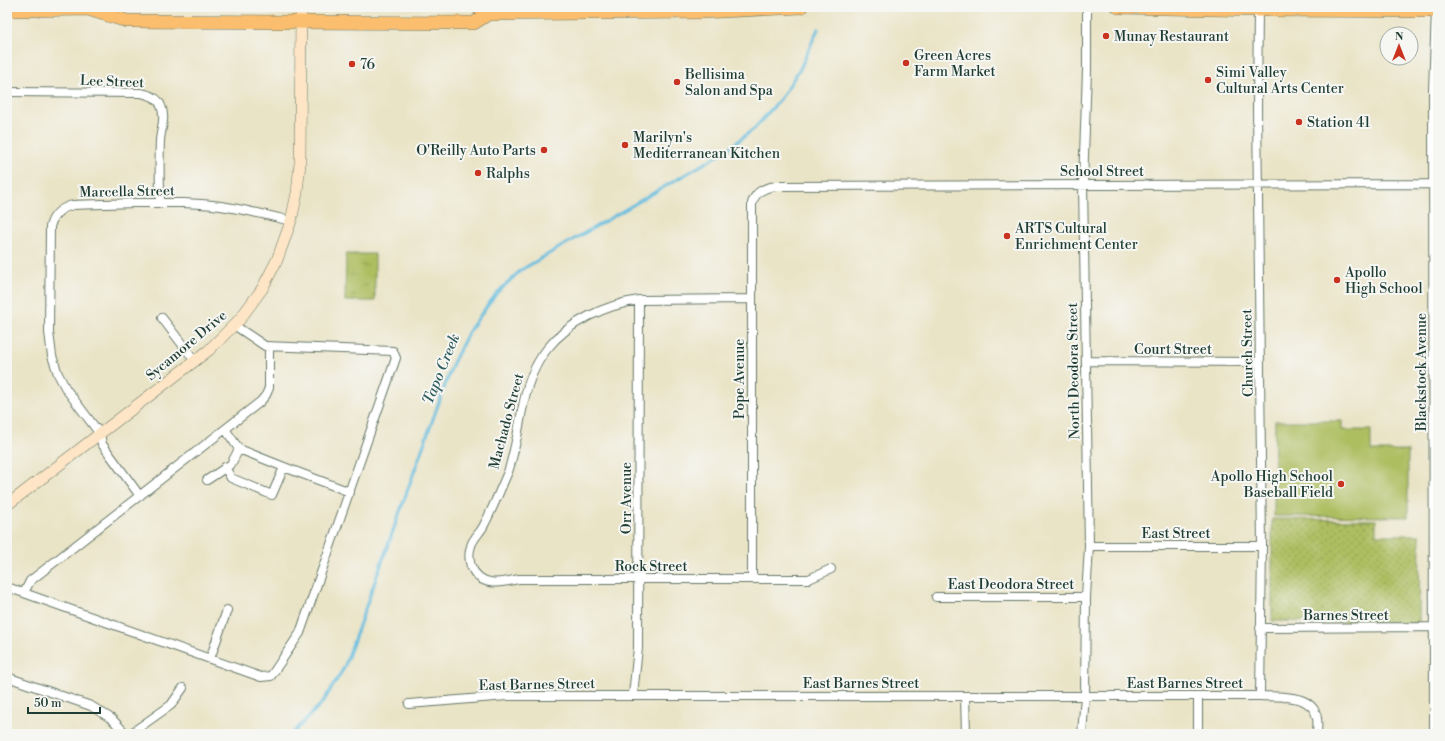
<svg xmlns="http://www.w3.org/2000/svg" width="1445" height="741" viewBox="0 0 1445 741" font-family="'Libre Bodoni',serif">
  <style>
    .grass { fill: url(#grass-tufts); stroke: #667e4a }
    .park { fill: url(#park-dots); stroke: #667e4a }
    .garden { fill: #adbe61; stroke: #667e4a }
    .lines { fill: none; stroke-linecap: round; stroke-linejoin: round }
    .stream { stroke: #61bcdf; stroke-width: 3 }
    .street-casing { stroke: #667767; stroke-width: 10 }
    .secondary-casing { stroke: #667767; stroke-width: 12 }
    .primary-casing { stroke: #667767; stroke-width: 14 }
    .street { stroke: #fff; stroke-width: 8 }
    .secondary { stroke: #fde5c5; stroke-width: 11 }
    .primary { stroke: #fabe6e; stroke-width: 13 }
    .poi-dot { fill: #c8321e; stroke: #f6f6f2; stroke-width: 1.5 }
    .labels { text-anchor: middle; stroke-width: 4; stroke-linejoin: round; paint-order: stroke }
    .poi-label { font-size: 14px; fill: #1f3d34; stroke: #f6f6f2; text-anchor: start }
    .street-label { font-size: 14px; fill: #1f3d34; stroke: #f6f6f2 }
    .water-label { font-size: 15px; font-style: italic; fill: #305d5f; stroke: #f6f6f2 }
  </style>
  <defs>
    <pattern id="grass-tufts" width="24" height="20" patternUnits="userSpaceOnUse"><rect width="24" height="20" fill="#adbe61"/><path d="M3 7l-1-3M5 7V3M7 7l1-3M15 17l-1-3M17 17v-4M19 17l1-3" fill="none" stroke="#8c9c51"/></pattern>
    <pattern id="park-dots" width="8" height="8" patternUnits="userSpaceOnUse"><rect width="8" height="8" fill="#adbe61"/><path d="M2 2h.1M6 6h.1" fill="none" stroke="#8c9c51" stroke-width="1.8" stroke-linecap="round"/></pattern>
  </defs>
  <rect width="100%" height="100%" fill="#f6f6f2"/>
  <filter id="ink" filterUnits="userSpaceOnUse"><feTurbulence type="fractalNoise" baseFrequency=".025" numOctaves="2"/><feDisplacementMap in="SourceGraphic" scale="8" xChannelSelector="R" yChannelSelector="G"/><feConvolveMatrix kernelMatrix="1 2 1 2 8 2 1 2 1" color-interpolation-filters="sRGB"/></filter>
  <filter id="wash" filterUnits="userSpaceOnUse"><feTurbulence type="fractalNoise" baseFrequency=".012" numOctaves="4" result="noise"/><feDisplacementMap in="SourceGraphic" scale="16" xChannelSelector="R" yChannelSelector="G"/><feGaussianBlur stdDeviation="0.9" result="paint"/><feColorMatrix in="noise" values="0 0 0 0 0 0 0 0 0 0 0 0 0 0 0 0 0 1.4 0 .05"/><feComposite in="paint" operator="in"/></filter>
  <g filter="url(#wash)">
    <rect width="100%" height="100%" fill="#eae4c7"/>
    <!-- grass -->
    <path class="grass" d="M346,254H375V301H345Z"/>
    <!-- park -->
    <path class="park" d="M1272,519L1376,520V535H1420L1419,623L1272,621Z"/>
    <!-- garden -->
    <path class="garden" d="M1275,421H1342V430H1371V451H1408V517L1274,516Z"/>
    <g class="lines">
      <!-- stream -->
      <path class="stream" d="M292,734L323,702L344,668L453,363L469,331L496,294L521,270L724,152L755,128L781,98L801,67L818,29"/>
    </g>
  </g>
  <g filter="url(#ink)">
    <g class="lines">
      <defs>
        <path id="street" d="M1258,10L1257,108L1262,546L1260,696
          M7,92L141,93C149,95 158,97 161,106C166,117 161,129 160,140C159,161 160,182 160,203
          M752,299L639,300C606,305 568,322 547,349C526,375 523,406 517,437C514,449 512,461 508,472C500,490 493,508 484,525C481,532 473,538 471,546C469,552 469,560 471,566C480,588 501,583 519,579H809L831,569
          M162,318L195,361
          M1087,361L1259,362
          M225,467L231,478L272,495L284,467L239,449
          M284,467L350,492
          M207,480L231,464L239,449L225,429
          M140,496L102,444L100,434L66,389L58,374L52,356L49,332L50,227C53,214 61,208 73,205C115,204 158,201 201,204C231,206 262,214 291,221
          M1089,546H1262
          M752,579V203C756,191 764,188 776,186L1434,184
          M7,587L261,677L271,676L300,633L396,358L393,351L265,346L234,325
          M24,593L30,581L260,402L266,395L269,388V346
          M936,597H1086
          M1260,628L1433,627
          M210,659L227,610
          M7,677L91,706L112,719L126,734
          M633,695L638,648L639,300
          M965,696L966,734
          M1198,696V734
          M409,704L507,696H1260C1279,697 1313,693 1317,718C1318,723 1317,729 1317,734
          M130,734L171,705L183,688
          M1082,734L1085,696L1086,597L1089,546L1083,184L1087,70V7
          M1434,734L1433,90L1436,11"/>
        <path id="secondary" d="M7,505L209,350L240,319L262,289L277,260L291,221L297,193L300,163L301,7"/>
        <path id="primary" d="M477,7L488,14
          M1118,7L1258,10L1438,11
          M7,10L99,9
          M91,10L127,21L474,23L488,14L702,12L801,7"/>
      </defs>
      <!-- street casing -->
      <use href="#street" class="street-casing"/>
      <!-- secondary casing -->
      <use href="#secondary" class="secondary-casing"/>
      <!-- primary casing -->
      <use href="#primary" class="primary-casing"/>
      <!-- street -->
      <use href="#street" class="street"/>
      <!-- secondary -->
      <use href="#secondary" class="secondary"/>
      <!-- primary -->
      <use href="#primary" class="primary"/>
    </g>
  </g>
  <!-- markers -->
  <g class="poi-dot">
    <circle cx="1106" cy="36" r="4"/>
    <circle cx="906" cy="63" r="4"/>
    <circle cx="352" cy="64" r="4"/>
    <circle cx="1208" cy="80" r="4"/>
    <circle cx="677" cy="82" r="4"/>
    <circle cx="1299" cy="122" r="4"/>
    <circle cx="625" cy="145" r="4"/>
    <circle cx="544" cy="150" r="4"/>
    <circle cx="478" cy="173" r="4"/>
    <circle cx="1007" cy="236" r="4"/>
    <circle cx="1337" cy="280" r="4"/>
    <circle cx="1341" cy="484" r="4"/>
  </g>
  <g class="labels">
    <!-- poi labels -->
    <g class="poi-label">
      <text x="1114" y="41">Munay Restaurant</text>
      <text x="914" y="60">Green Acres<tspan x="914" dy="16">Farm Market</tspan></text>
      <text x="360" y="69">76</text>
      <text x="1216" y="77">Simi Valley<tspan x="1216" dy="16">Cultural Arts Center</tspan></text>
      <text x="685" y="79">Bellisima<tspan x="685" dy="16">Salon and Spa</tspan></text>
      <text x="1307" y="127">Station 41</text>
      <text x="633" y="142">Marilyn's<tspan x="633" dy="16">Mediterranean Kitchen</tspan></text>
      <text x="536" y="155" text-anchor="end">O'Reilly Auto Parts</text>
      <text x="486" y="178">Ralphs</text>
      <text x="1015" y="233">ARTS Cultural<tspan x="1015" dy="16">Enrichment Center</tspan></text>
      <text x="1345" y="277">Apollo<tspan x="1345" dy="16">High School</tspan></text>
      <text x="1333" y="481" text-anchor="end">Apollo High School<tspan x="1333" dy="16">Baseball Field</tspan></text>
    </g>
    <!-- street labels -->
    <g class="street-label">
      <text transform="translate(112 81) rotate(2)" y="5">Lee Street</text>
      <text x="1102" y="176">School Street</text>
      <text transform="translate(127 191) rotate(-1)" y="5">Marcella Street</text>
      <text transform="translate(186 345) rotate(-40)" y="5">Sycamore Drive</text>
      <text x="1173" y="354">Court Street</text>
      <text transform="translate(1247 353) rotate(-91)" y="5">Church Street</text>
      <text transform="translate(1073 371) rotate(-91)" y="5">North Deodora Street</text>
      <text transform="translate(1421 372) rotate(-90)" y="5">Blackstock Avenue</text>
      <text transform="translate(739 379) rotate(-90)" y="5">Pope Avenue</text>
      <text transform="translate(506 421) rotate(-75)" y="5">Machado Street</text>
      <text transform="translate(626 498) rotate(-90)" y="5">Orr Avenue</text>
      <text x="1176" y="538">East Street</text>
      <text x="651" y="571">Rock Street</text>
      <text x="1011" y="589">East Deodora Street</text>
      <text x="1346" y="620">Barnes Street</text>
      <text x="861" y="688">East Barnes Street</text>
      <text x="1185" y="688">East Barnes Street</text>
      <text transform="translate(537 684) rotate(-1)" y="5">East Barnes Street</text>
    </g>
    <!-- water labels -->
    <g class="water-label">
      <text transform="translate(441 369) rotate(-68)" y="5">Tapo Creek</text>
    </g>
  </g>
  <!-- margin -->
  <rect width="1445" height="741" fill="none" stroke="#f6f6f2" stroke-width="24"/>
  <!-- north arrow -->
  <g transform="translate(1399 46)"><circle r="19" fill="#f6f6f2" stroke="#a0aca6"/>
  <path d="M0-3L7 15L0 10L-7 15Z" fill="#c8321e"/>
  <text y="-6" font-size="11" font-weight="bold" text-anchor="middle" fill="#1f3d34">N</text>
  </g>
  <!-- scale -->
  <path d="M28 707v6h72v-6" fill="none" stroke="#1f3d34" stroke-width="2"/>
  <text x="34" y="707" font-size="12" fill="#1f3d34" stroke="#f6f6f2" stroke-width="3" paint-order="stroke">50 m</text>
</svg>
